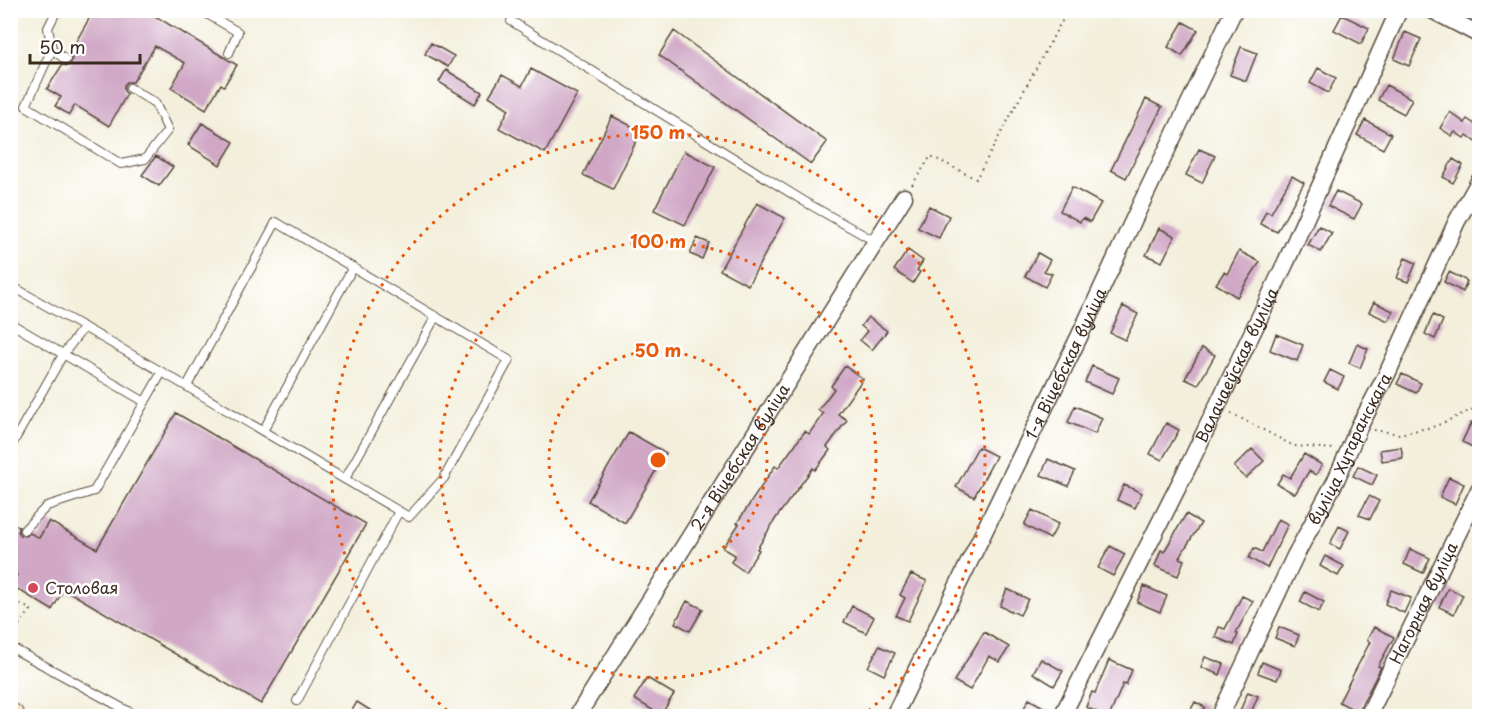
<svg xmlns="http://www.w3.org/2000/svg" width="1490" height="727" viewBox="0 0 1490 727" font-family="'Playpen Sans',sans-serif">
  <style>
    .building { fill: #d0a8c6 }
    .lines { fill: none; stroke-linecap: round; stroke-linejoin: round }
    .lane-casing { stroke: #57483a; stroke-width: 10 }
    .street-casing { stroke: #57483a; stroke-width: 19 }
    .secondary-casing { stroke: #57483a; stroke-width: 26 }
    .path { stroke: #57483a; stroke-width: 2; stroke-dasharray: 1.5 4.5; stroke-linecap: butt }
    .lane { stroke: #fff; stroke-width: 8 }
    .street { stroke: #fff; stroke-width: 16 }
    .secondary { stroke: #fbe6c4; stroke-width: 24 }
    .ring { fill: none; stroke: #e8590c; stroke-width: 3; stroke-dasharray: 3 6 }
    .poi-dot { fill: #d1495b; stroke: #fff; stroke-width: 2 }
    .labels { text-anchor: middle; stroke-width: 5; stroke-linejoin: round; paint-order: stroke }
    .street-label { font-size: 16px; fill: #3b2a1e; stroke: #fff }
    .poi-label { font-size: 16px; fill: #3b2a1e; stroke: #fff; text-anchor: start }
    .centre { fill: #e8590c; stroke: #fff; stroke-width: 3 }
    .ring-label { font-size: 18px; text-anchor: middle; font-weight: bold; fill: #e8590c; stroke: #fff; stroke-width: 5; stroke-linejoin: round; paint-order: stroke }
  </style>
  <rect width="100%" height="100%" fill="#fff"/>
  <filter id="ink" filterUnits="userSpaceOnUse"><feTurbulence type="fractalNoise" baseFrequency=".0167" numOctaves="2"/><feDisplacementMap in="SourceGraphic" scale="12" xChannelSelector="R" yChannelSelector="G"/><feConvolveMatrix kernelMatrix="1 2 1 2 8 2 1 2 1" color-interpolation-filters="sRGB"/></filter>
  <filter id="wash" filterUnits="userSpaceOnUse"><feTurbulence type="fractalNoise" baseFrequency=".008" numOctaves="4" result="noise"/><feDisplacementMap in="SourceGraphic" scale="24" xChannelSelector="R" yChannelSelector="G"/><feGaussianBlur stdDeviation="1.35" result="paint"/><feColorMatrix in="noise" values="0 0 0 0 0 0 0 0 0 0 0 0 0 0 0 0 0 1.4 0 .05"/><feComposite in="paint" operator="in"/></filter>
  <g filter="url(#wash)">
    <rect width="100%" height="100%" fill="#f3efdb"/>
    <g id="blocks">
      <!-- building -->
      <path class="building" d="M94,10H145L237,65L224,86L221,84L206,109L171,88L185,63L155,46L133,82H127L124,85V91L127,94L109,126L75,105L69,115L55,106L61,97L47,89L62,65L68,66L71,63L72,58L69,54Z
        M1342,15L1369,28L1361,44L1334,30Z
        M1183,22L1198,30L1182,56L1168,47Z
        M674,31L827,142L811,164L659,55Z
        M1405,32L1421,39L1409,66L1394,59Z
        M431,43L454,56L448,67L425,54Z
        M1241,47L1257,53L1246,81L1230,75Z
        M1318,68L1336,78L1328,93L1310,83Z
        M531,69L577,94L545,153L499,128L509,109L489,96L502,75L522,86Z
        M446,70L482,92L475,104L439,82Z
        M1386,85L1412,99L1404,114L1378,100Z
        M1146,99L1162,107L1126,178L1111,170Z
        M1450,112L1465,123L1467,119L1479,127V144L1467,135L1464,138L1455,132L1452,136L1440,128Z
        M612,116L641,131L613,189L583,175Z
        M1365,120L1391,134L1383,149L1357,135Z
        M202,123L234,142L220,165L188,145Z
        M1199,149L1215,156L1202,183L1186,175Z
        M684,151L715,167L685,225L654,210Z
        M156,156L173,167L159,186L142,175Z
        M1453,159L1463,165L1453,183L1443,177Z
        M1292,176L1304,183L1277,232L1260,224L1266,211L1271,213Z
        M1072,187L1101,203L1090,222L1083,218L1080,222L1060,211Z
        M1336,191L1362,204L1354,219L1328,206Z
        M757,203L785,218L748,285L720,270Z
        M929,206L949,216L939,238L918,228Z
        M1319,226L1332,233L1321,252L1308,245Z
        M1159,228L1175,236L1162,262L1146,255Z
        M697,238L709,243L702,259L690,254Z
        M908,250L923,261L917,270L920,272L913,283L894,270Z
        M1239,251L1260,262L1237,297L1216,284L1224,272L1227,274Z
        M1038,253L1050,260L1044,271L1052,274L1045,287L1025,276Z
        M1405,258L1416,263L1408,282L1397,278Z
        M1449,272L1467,281L1463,292L1444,282Z
        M1374,302L1393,311L1388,321L1369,312Z
        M1123,306L1138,314L1125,340L1110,333Z
        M1433,315L1443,320L1435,339L1425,334Z
        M868,317L887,331L872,350L860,340L867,331L861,326Z
        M1276,334L1303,345L1297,361L1270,350Z
        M1357,344L1368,349L1360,368L1349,363Z
        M1202,348L1215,355L1198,385L1185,379Z
        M845,366L863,379L838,414L847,420L827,447L830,450L822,461L815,470L813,468L776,518L757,549L759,550L745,572L731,562L735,555L723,548L739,524L737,523L775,466L778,468L805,431L809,434L823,414L818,410L834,389L831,386Z
        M1092,366L1119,378L1112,394L1085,382Z
        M1330,370L1344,377L1338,389L1324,382Z
        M1402,374L1421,383L1416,393L1397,384Z
        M1075,406L1102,418L1095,434L1068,422Z
        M176,413L366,524L261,704L64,589L52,610L12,586L17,575L10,571V522L19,527L18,531L20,535L25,536L30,533L39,538L49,521L97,549Z
        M1166,423L1179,430L1162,460L1150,454Z
        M1471,423L1479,427V450L1462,442Z
        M629,432L666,453L625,523L588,501Z
        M978,447L996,456L974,497L956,487Z
        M1401,447L1403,458L1382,461L1380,450Z
        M1252,449L1264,461L1246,478L1234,467Z
        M1304,454L1322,465L1316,475L1309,471L1295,494L1277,484L1283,474L1290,478Z
        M1048,459L1075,471L1068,486L1041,475Z
        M1358,466L1377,475L1372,485L1353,476Z
        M1449,477L1464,484L1455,504L1440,497Z
        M1124,485L1142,493L1135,508L1117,500Z
        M1369,496L1379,501L1370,519L1359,515Z
        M1032,510L1058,524L1050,539L1024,525Z
        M1186,514L1201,523L1179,558L1184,560L1178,576L1155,566L1161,550L1164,552Z
        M1278,519L1288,524L1267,568L1249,558L1254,548L1262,552Z
        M1339,526L1349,531L1340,549L1330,544Z
        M1110,546L1125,554L1113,576L1098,568Z
        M1410,549L1430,558L1423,573L1404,564Z
        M1325,556L1344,566L1338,576L1320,566Z
        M911,574L927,581L908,621L896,616L905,598L900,595Z
        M1144,586L1167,596L1160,612L1137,602Z
        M1448,588L1463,595L1454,614L1439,607Z
        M1007,589L1028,599L1020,615L1000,606Z
        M1391,590L1411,598L1404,613L1385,604Z
        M1305,592L1324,602L1319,612L1300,602Z
        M1242,596L1253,601L1236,633L1238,634L1234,645L1215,637L1219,627L1225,629Z
        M687,601L703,609L690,631L675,623Z
        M852,606L874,617L866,633L844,622Z
        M1279,627L1299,635L1295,646L1275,638Z
        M1374,627L1394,637L1378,666L1381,667L1358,712L1339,702L1370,642L1367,640Z
        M984,632L1009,647L1000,662L989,656L970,690L954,681Z
        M879,646L895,653L884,675L868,667Z
        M1205,657L1224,664L1220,675L1201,667Z
        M1041,659L1063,671L1054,686L1033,673Z
        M1109,660L1132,670L1126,685L1123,684L1109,717H1107L1086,707L1092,692L1095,693Z
        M1262,662L1281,670L1277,680L1258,673Z
        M647,678L674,694L661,715L634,699Z
        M1248,692L1258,696L1250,715L1240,711Z
        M1029,699L1052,712V717H1019Z
        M357,702L381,717H348Z
        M1195,702L1205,707L1200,717H1187Z"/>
    </g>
  </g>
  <g filter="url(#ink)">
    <use href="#blocks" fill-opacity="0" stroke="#57483a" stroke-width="1.5"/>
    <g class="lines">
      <defs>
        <path id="lane" d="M57,10L48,28L52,49L26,106L121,164L145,159L168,130L155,103L130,88
          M200,10L238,32L229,53
          M511,21L807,203L876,242
          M52,49L66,60
          M10,285L162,372
          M10,323L145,402
          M263,431L353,267
          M10,448L64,353L84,327
          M345,479L436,316
          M24,530L47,506L94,491L162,372L409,517L444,478L509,360L276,222L187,386
          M10,647L137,716
          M297,701L399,511"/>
        <g id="street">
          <path d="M1432,10L1480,35"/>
          <path id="s1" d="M577,716L904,197"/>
          <path id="s2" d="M894,716L1079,337L1140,206L1234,10"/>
          <path id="s3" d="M1062,716L1189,465L1286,262L1399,10"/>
          <path id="s4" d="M1220,716L1295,556L1336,480L1359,427L1387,374L1457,221L1480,180"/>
          <path id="s5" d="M1368,716L1480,488"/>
        </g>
        <path id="secondary" d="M10,716H12"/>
      </defs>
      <!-- lane casing -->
      <use href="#lane" class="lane-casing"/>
      <!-- street casing -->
      <use href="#street" class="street-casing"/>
      <!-- secondary casing -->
      <use href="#secondary" class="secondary-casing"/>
      <!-- path -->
      <path class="path" d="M912,185L931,156L976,179L1059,26L1069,10
        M1231,413L1294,446L1334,449
        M1374,430L1400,434L1436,426L1480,406
        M10,598L31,610L12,634"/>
      <!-- lane -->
      <use href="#lane" class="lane"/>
      <!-- street -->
      <use href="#street" class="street"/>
      <!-- secondary -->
      <use href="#secondary" class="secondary"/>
    </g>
  </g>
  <!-- distance rings -->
  <g class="ring">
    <circle cx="658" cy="460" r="109"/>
    <circle cx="658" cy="460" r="218"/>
    <path d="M454 716A327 327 0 1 1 862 716"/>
  </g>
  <!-- markers -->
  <circle class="poi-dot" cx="33" cy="588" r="6"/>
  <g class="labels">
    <!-- street labels -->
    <g class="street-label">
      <text dy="6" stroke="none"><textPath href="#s2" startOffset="392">1-я Віцебская вуліца</textPath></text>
      <text dy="6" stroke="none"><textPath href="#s3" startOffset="392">Валачаеўская вуліца</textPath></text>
      <text dy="6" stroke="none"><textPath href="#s4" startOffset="297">вуліца Хутаранскага</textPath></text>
      <text dy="6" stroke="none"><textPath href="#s1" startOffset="306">2-я Віцебская вуліца</textPath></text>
      <text dy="6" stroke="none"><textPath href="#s5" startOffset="126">Нагорная вуліца</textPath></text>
    </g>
    <!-- poi labels -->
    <g class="poi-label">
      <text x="45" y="594">Столовая</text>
    </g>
  </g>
  <circle cx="658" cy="460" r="9" class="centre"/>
  <g class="ring-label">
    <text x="658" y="139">150 m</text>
    <text x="658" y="248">100 m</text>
    <text x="658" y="357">50 m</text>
  </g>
  <!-- margin -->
  <rect width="1490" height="727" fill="none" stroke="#fff" stroke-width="36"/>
  <!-- scale -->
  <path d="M30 54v9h110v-9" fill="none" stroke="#3b2a1e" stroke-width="3"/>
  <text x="39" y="54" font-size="18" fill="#3b2a1e" stroke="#ffffff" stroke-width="4.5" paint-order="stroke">50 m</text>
</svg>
